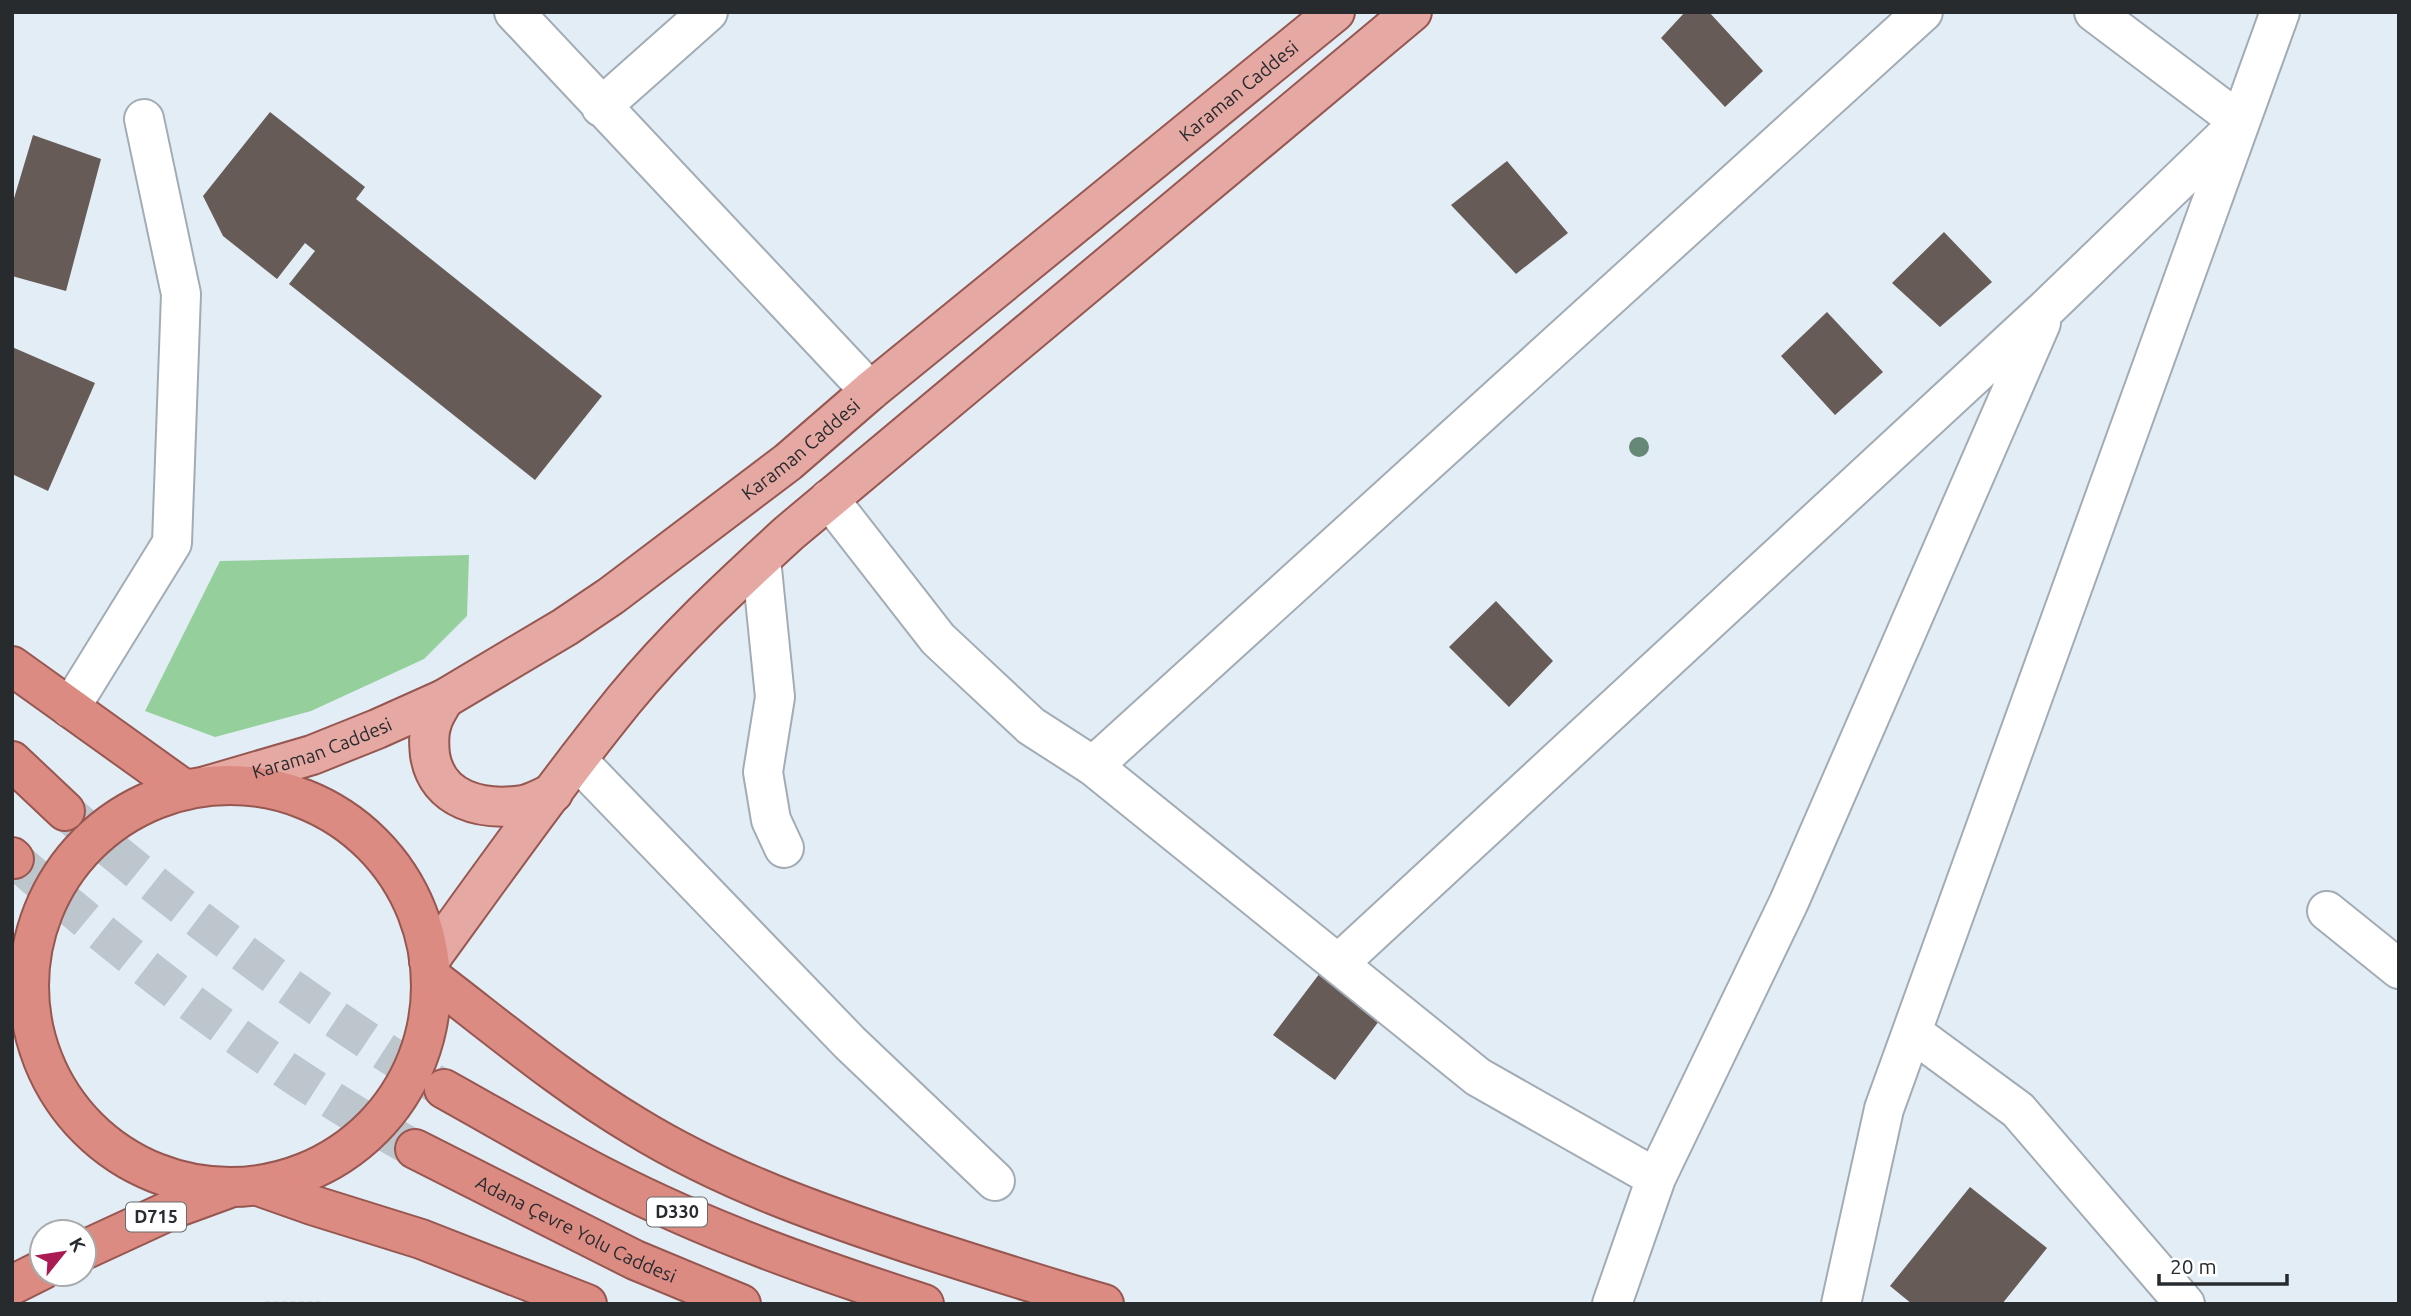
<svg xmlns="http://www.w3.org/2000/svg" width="2411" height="1316" viewBox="0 0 2411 1316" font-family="Ubuntu,sans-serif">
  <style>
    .green { fill: #94cf9c }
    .building { fill: #665b57 }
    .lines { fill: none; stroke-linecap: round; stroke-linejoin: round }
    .trunk-tunnel { stroke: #bdc6cd; stroke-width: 38; stroke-dasharray: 38 19; stroke-linecap: butt }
    .minor-casing { stroke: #a3acb4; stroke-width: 42 }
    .primary-casing { stroke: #975751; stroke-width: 42 }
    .trunk-casing { stroke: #975751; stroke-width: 42 }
    .path { stroke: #a1a9b0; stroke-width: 4.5; stroke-dasharray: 5 3.5; stroke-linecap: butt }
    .minor { stroke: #fff; stroke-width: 38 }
    .primary { stroke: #e5a8a2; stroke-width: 38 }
    .trunk { stroke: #dc8b83; stroke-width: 38 }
    .tree { fill: #668876 }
    .labels { text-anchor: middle; stroke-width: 7; stroke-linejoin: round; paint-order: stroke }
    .shield { fill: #fff; stroke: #686b6d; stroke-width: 2 }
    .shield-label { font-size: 18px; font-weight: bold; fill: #272b2e }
    .street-label { font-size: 19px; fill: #272b2e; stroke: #fff }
  </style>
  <rect width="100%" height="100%" fill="#e3edf5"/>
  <!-- green -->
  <path class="green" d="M469,555L467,616L424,659L311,711L215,737L145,711L220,561Z"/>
  <!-- building -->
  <path class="building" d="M1685,12H1709L1763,71L1725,107L1661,38Z
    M270,112L365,187L356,199L602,396L535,480L289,284L315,251L305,243L277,279L223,236L203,196Z
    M33,135L101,159L66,291L12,276V205Z
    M1507,161L1568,233L1516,274L1451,205Z
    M1944,232L1992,282L1940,327L1892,283Z
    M1827,312L1883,372L1835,415L1781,356Z
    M12,347L95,383L48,491L12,474Z
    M1496,601L1553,661L1509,707L1449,647Z
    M1320,973L1379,1021L1335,1080L1273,1035Z
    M1970,1187L2047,1248L2002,1304H1912L1890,1286Z"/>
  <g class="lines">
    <!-- trunk-tunnel -->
    <path class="trunk-tunnel" d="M65,811C185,912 310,1008 444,1089
      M14,859C139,967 270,1069 415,1149"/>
    <defs>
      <path id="minor" d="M514,12L870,391
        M601,107L708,12
        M829,499L938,639L1031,726L1093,766
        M761,559L775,697L763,772L771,820L784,848
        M70,708L172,543L181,294L144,119
        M577,760L850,1043L995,1181
        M2327,911L2399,969
        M1338,964L2047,308L2240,122L2094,12
        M1912,1032L2018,1110L2185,1304
        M1656,1178L1478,1077L1093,766L1923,12
        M1612,1304L1656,1178L1789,902L2041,323
        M1841,1304L1884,1109L2280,12"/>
      <g id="primary">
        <path d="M444,699C440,707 434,715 432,723C428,734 429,745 430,755C437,801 483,811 523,805C533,803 543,797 553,793"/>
        <path id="s1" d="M206,786L312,755L377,729L444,699L565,627L611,596L788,462L870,391L1335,12"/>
        <path d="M429,961C493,873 556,784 624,700C674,639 731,586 789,533L1412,12"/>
      </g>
      <g id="trunk">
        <path d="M12,666L185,790"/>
        <path d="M12,761L65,811"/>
        <circle cx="230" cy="986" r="201"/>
        <path d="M12,857L14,859"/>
        <path d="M431,977C498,1028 563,1083 635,1126C723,1180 820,1214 917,1246C979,1266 1041,1286 1104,1304"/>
        <path d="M444,1089C498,1119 552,1151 607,1179C708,1231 816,1269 924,1304"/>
        <path id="s2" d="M415,1149L635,1260L741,1304"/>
        <path d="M258,1186L312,1205L421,1239L587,1304"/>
        <path d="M84,1250L175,1208L227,1189"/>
        <path d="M12,1285L42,1270"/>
      </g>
    </defs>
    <!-- minor casing -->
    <use href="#minor" class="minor-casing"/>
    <!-- primary casing -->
    <use href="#primary" class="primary-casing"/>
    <!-- trunk casing -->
    <use href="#trunk" class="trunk-casing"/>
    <!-- path -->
    <path class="path" d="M265,1304H321"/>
    <!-- minor -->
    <use href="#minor" class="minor"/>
    <!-- primary -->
    <use href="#primary" class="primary"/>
    <!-- trunk -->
    <use href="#trunk" class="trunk"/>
  </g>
  <!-- trees -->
  <circle class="tree" cx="1639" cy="447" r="10"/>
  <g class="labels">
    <!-- shield labels -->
    <g class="shield">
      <rect x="647" y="1197.5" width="60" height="29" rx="5"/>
      <rect x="126" y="1202.5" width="60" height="29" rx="5"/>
    </g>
    <g class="shield-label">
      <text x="677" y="1218">D330</text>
      <text x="156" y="1223">D715</text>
    </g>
    <!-- street labels -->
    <g class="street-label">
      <text dy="7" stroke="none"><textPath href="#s1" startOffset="1256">Karaman Caddesi</textPath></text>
      <text dy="7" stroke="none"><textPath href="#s1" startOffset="690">Karaman Caddesi</textPath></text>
      <text dy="7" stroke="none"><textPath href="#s1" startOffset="122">Karaman Caddesi</textPath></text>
      <text dy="7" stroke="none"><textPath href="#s2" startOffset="180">Adana Çevre Yolu Caddesi</textPath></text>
    </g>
  </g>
  <!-- border -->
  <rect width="2411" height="1316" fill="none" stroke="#272b2e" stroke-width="28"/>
  <!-- north arrow -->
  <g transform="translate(63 1253) rotate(60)"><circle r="33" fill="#ffffff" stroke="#a9aaab" stroke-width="2"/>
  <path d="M0-5L12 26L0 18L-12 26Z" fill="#ab1a52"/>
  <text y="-10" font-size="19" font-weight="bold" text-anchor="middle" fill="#272b2e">K</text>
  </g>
  <!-- scale -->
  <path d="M2159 1274v10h128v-10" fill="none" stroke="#272b2e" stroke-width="3.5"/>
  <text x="2170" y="1274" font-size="21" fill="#272b2e" stroke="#ffffff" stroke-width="5" paint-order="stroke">20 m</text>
</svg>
